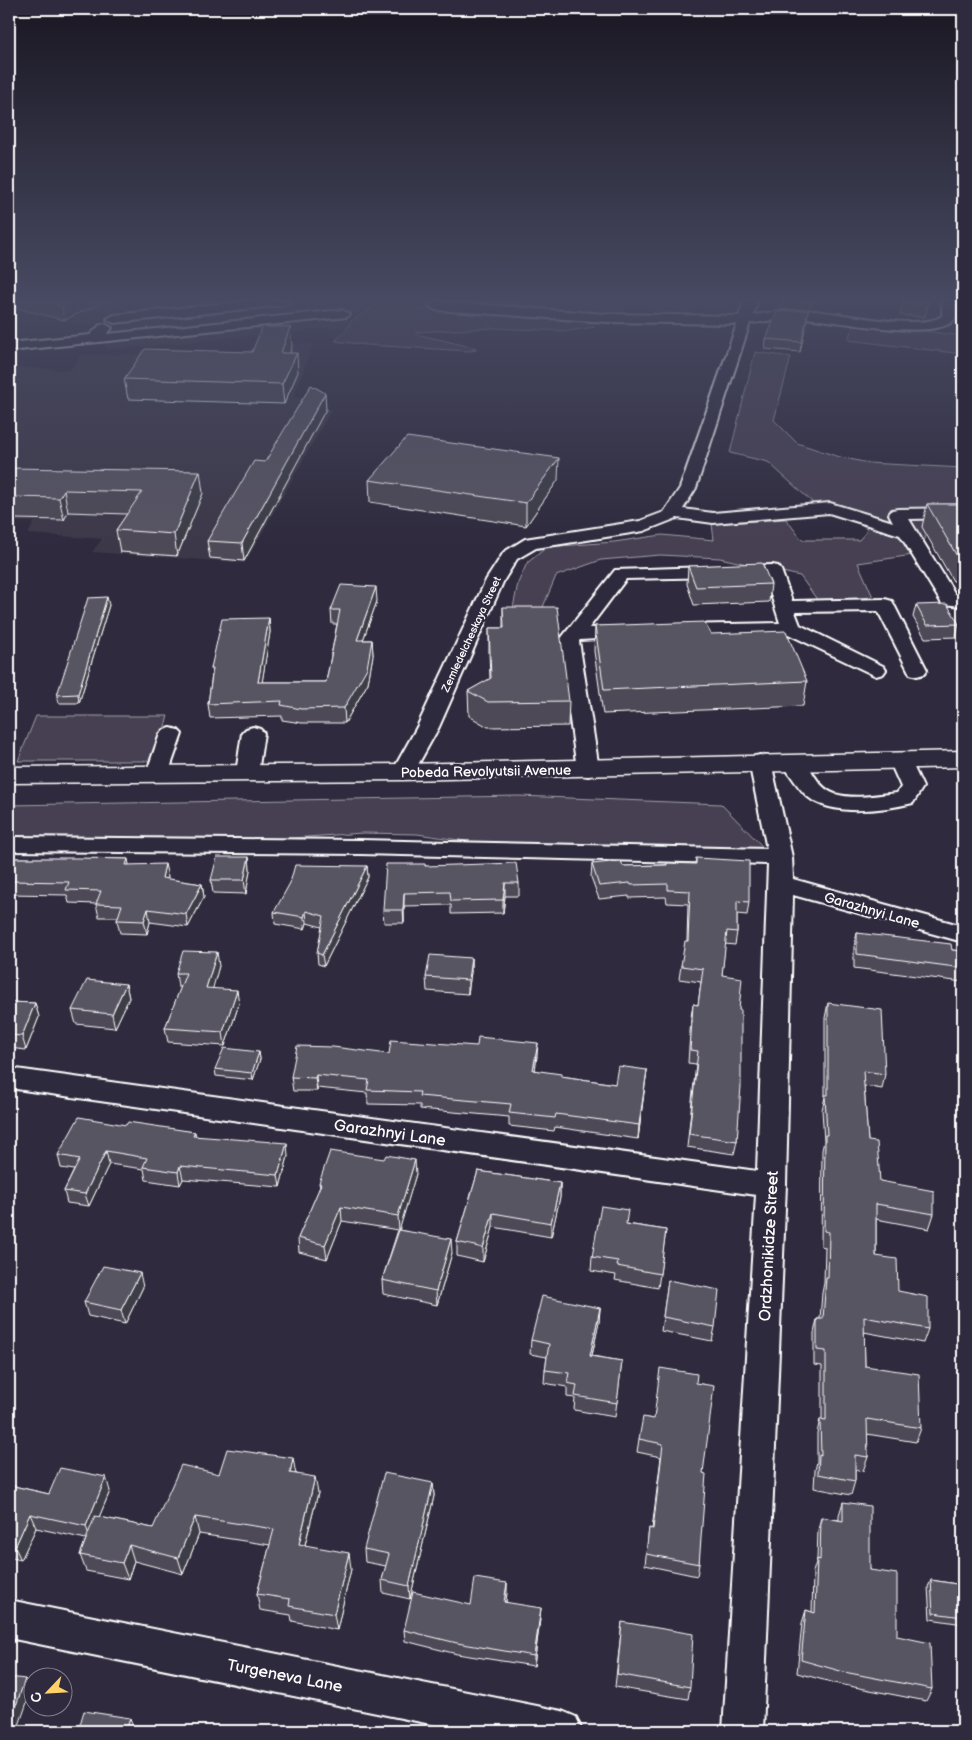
<svg xmlns="http://www.w3.org/2000/svg" width="972" height="1740" viewBox="0 0 972 1740" font-family="'Balsamiq Sans',sans-serif">
  <style>
    .built { fill: #3c3749 }
    .green { fill: #464152; stroke: #a2a0a8 }
    .lines { fill: none; stroke-linecap: round; stroke-linejoin: round }
    .minor-casing { stroke: #fff; stroke-width: 4 }
    .major-casing { stroke: #fff; stroke-width: 3 }
    .minor { fill: #2f2a3d; fill-rule: evenodd }
    .major { fill: #2f2a3d; fill-rule: evenodd }
    .wall { fill: #4d4956; stroke: #fff }
    .shaded-wall { fill: #3e3c46; stroke: #fff }
    .building { fill: #595564; stroke: #fff }
    .labels { text-anchor: middle; stroke-width: 5; stroke-linejoin: round; paint-order: stroke }
    .far-street-label { font-size: 11px; fill: #fff; stroke: #2f2a3d }
    .street-label { font-size: 14px; fill: #fff; stroke: #2f2a3d }
    .near-street-label { font-size: 16px; fill: #fff; stroke: #2f2a3d }
  </style>
  <rect width="100%" height="100%" fill="#2f2a3d"/>
  <filter id="ink" filterUnits="userSpaceOnUse"><feTurbulence type="fractalNoise" baseFrequency=".02" numOctaves="2"/><feDisplacementMap in="SourceGraphic" scale="10" xChannelSelector="R" yChannelSelector="G"/><feConvolveMatrix kernelMatrix="1 2 1 2 8 2 1 2 1" color-interpolation-filters="sRGB"/></filter>
  <g filter="url(#ink)">
    <!-- built -->
    <path class="built" d="M9,301H136L89,327L9,308Z
      M140,301H379L350,317L345,327L107,350L100,324Z
      M411,301H535L533,309L409,305Z
      M537,301H735L732,311L536,306Z
      M257,344H313L294,397L318,399L316,408L332,409L245,563L92,552L102,539L28,534L34,522H9V367L70,370L81,355L246,352Z"/>
    <!-- green -->
    <path class="green" d="M382,301H405L404,304L416,309L560,317L583,321L595,327L568,331L492,328L416,332V334L476,348V350L470,351L367,345L335,341L348,327L350,322Z
      M854,322L963,336V354L848,340Z
      M755,352L791,357L774,420L797,443L836,456L868,463L963,468V514L932,517L920,554L858,563L873,597L818,601L800,576L720,558L660,555L601,560L556,576L540,614L511,618L518,583L527,563L547,547L614,542L662,535L714,540L712,524L786,519L802,540H859L868,530L850,514L822,511L768,462L730,453Z
      M36,716H168L155,761H18Z
      M519,796L721,804L766,850L536,851L417,834L363,833L251,841L9,837V805Z"/>
    <g class="lines">
      <defs>
        <path id="minor" d="M247,301H290L284,305L114,323L107,319L114,315Z
          M431,301L607,314L739,316L744,301H758L753,315C769,313 786,310 803,310C834,311 919,332 942,316V301H960L955,305C955,309 957,316 954,320C935,342 833,320 804,318C786,317 767,322 750,323L696,488L683,509L713,513L830,503L893,522L889,514L892,510L898,509L963,508V518L909,519L955,594H963V606L942,604L900,535L829,513L713,523L677,518L644,531L536,548L517,559L504,580L439,727L414,772L411,777L403,779L395,777L392,772L417,727L486,580L504,552L525,539L531,538L640,521L664,512L680,488L737,324L607,322L436,310L429,306Z
          M342,310L349,314L347,317L9,351V343L90,335L100,325L105,324L112,328L107,334Z
          M772,565L778,566L781,570L792,601L885,599L892,601L927,670L924,674L917,676L910,674L878,611L795,612L800,625L883,666L886,670L883,674L876,676L788,634L676,637L669,635L666,631L669,627L676,625L780,623L765,576L626,579L589,628L628,627L635,629L638,633L635,637L580,640L579,641L599,769L596,774L588,776L580,774L577,769L559,641L615,570Z
          M253,727L260,729L264,733L258,773L255,778L247,780L239,778L236,773L242,733L246,729Z
          M171,728L178,730L182,734L168,774L165,779L157,781L149,779L146,774L160,734L164,730Z
          M900,753L908,755L923,787L913,803C885,810 832,817 808,797C798,788 790,774 782,763L785,758C790,757 796,755 800,758C813,766 815,787 835,794C854,800 878,795 897,793L901,787L889,760L892,755Z
          M760,755L768,757L771,762L792,857L793,879L963,926V942L793,895L786,1185L763,1731H723L756,1195L9,1088V1068L757,1171L768,864L360,854L9,851V837L360,840L767,849L749,762L752,757Z
          M9,1600L562,1711L576,1717L582,1731H465L9,1638Z"/>
        <path id="major" d="M963,751V767L403,780L9,783V767L403,764Z"/>
      </defs>
      <!-- minor casing -->
      <use href="#minor" class="minor-casing"/>
      <!-- major casing -->
      <use href="#major" class="major-casing"/>
      <!-- minor -->
      <use href="#minor" class="minor"/>
      <!-- major -->
      <use href="#major" class="major"/>
    </g>
    <!-- wall -->
    <path class="wall" d="M9,301H106L64,320L9,306Z
      M458,301H523L522,305Z
      M782,301H812L809,309L781,310Z
      M903,301H928L925,317L900,315Z
      M808,310L800,352L765,349L766,339Z
      M292,346L290,353L298,372L284,404L128,399L124,379L252,352Z
      M326,409L244,561L210,558L207,541Z
      M9,468L203,493L177,556L120,552L116,530L127,514L68,512L64,520L15,519L9,533Z
      M369,480H558L526,526L370,502Z
      M927,504H963V581H953L922,527Z
      M688,566L771,584L769,602L694,605L687,584Z
      M377,601L363,640H372L373,655L368,683L345,723H302L282,720V716L210,718L208,704L212,674L211,668L269,618L270,632L262,682H326L337,624H332L331,610Z
      M109,605L79,703H59L57,695Z
      M916,605L959,624L956,637L925,638L913,617Z
      M503,607L569,701L568,726L488,727L469,716L468,691L490,679L489,652V628H503Z
      M595,626L711,634L807,681L803,706L603,714L594,651Z
      M249,857L250,870L246,894L213,893L211,880Z
      M9,858L128,859L129,865L168,877L167,879L202,884L204,897L188,927L150,922L147,934L120,933L117,920L118,917H99L96,904L69,903L67,895L9,894Z
      M696,858L749,902L747,915L737,914V932L735,945L725,944L722,975L739,1010L737,1141L734,1154L687,1147L696,1064L688,1063L691,1017L693,1004L698,1005L701,982L679,979L681,966L687,941L688,904L667,903L666,897L629,898V896L599,899L591,877L592,864L623,866L695,864Z
      M367,866L368,877L324,966L318,964L317,953L322,927L307,923L305,929L275,924L274,912Z
      M425,866L519,883V896H505L503,913L451,914V905L404,906V923H384L383,910Z
      M857,933L952,950L963,951V982L854,968V947Z
      M471,958V972L468,994L427,991L426,977Z
      M219,966L212,988L239,1004L225,1046L168,1042L165,1028L181,987H178L176,973Z
      M126,984L129,998L115,1028L76,1024L72,1010Z
      M9,1002L35,1003L39,1017L26,1050L9,1048Z
      M828,1003L885,1074L882,1089L864,1086L868,1141L880,1181L934,1214L929,1229L876,1219V1256L898,1291L928,1329L923,1343L864,1332L865,1366L921,1428L916,1442L867,1434L868,1457L863,1471L855,1470V1481L851,1495L814,1488L815,1470L817,1462V1433L820,1419H822V1366L814,1365V1333L817,1319H820L822,1293L824,1283L825,1247L821,1246L822,1150L824,1141L822,1110L825,1097V1018Z
      M259,1052L260,1059L253,1080L216,1076L215,1069Z
      M389,1054L537,1056L535,1070L561,1076L615,1084L647,1070L638,1139L555,1127L554,1131L509,1126V1117L420,1109V1105L368,1104L367,1093L317,1088V1091H293L291,1077Z
      M126,1125L195,1132L196,1136L288,1156L280,1187L183,1179L180,1185L146,1180L144,1169L109,1164L89,1206L67,1203L64,1191L74,1170L61,1168L58,1155Z
      M478,1171L560,1183V1197L551,1237L493,1227L483,1262L457,1256V1242Z
      M416,1174L399,1230L452,1253L437,1305L383,1294L382,1280L398,1230L342,1221L327,1259L299,1252L298,1238L320,1187L319,1183Z
      M627,1224L666,1230L658,1288L615,1280L616,1275L591,1271L592,1257Z
      M668,1280L715,1327L712,1341L661,1331Z
      M143,1287L125,1324L88,1316L84,1302Z
      M600,1308L599,1322L592,1356L622,1361L615,1417L574,1410L575,1398L567,1397V1387L544,1383L545,1370L547,1357L530,1354L531,1340Z
      M696,1383L703,1473L699,1564L697,1576L645,1565L649,1528L652,1529L661,1457L637,1452L639,1439L654,1419Z
      M296,1473L318,1493L305,1545L351,1569L337,1630L292,1621L291,1615L260,1610L257,1594L270,1545L199,1534L183,1574L134,1561L128,1579L86,1571L80,1555L86,1539L36,1528L21,1560L9,1557V1485L49,1494L110,1491L99,1517L153,1528L219,1474Z
      M433,1483L434,1496L410,1599L383,1593L382,1580L386,1566L365,1562L364,1549Z
      M843,1502L897,1636L932,1689L926,1701L839,1684L797,1673L802,1623L806,1610L812,1612L813,1572L817,1559L818,1530L821,1517L839,1520V1515Z
      M931,1580L963,1585V1624L930,1619L928,1587Z
      M507,1583L506,1602L540,1619L534,1666L457,1654L405,1641L404,1630L471,1605Z
      M622,1622L690,1687L688,1699L615,1687Z"/>
    <!-- shaded-wall -->
    <path class="shaded-wall" d="M73,301H106L64,320L62,306Z
      M808,310L807,320L800,352L802,342Z
      M290,327L292,346L283,372L281,353Z
      M297,353L298,372L284,404L282,384Z
      M325,393L326,409L244,561L242,543Z
      M559,458L558,480L526,526V503Z
      M200,471L203,493L177,556L174,534Z
      M64,490L68,512L64,520L59,498Z
      M10,497L15,519L9,533V500Z
      M376,587L377,601L358,654L357,640Z
      M107,597L109,605L79,703L78,694Z
      M269,618L270,632L260,696L258,682Z
      M372,640L373,655L368,683L345,723L344,708Z
      M249,857L250,870L246,894L244,880Z
      M165,864L168,877L164,891L162,878Z
      M367,866L368,877L324,966L322,955Z
      M505,883V896L503,913V900Z
      M202,884L204,897L188,927L186,914Z
      M404,893V923L403,910Z
      M148,909L150,922L147,934L144,921Z
      M306,911L307,923L305,929L304,917Z
      M217,952L219,966L209,1002L206,988Z
      M471,958V972L468,994V980Z
      M126,984L129,998L115,1028L112,1014Z
      M237,990L239,1004L225,1046L223,1032Z
      M35,1003L39,1017L26,1050L22,1036Z
      M538,1043L537,1056L533,1084V1070Z
      M259,1052L260,1059L253,1080L252,1073Z
      M647,1070L645,1083L638,1139L639,1125Z
      M316,1075L317,1088V1091L315,1078Z
      M287,1143L288,1156L280,1187L278,1175Z
      M106,1151L109,1164L89,1206L85,1194Z
      M415,1160L416,1174L399,1231L398,1216Z
      M180,1166L183,1179L180,1185L178,1172Z
      M560,1183V1197L551,1237V1223Z
      M341,1207L342,1221L327,1259L325,1245Z
      M493,1213V1227L483,1262V1248Z
      M451,1239L452,1253L437,1305L436,1291Z
      M140,1273L143,1287L125,1324L121,1310Z
      M600,1308L599,1322L589,1369L590,1356Z
      M293,1458L296,1475L290,1473Z
      M106,1477L110,1491L90,1539L86,1526Z
      M315,1477L318,1493L301,1560L299,1544Z
      M433,1483L434,1496L410,1599L409,1586Z
      M30,1514L36,1528L21,1560L15,1547Z
      M195,1517L199,1534L183,1574L178,1558Z
      M129,1545L134,1561L128,1579L122,1563Z
      M349,1553L351,1569L337,1630L334,1614Z
      M507,1583V1594L504,1613V1602Z
      M541,1608L540,1619L534,1666V1656Z
      M25,1679L31,1691L17,1731H9V1726Z
      M130,1718L134,1730L127,1728Z"/>
    <!-- building -->
    <path class="building" d="M41,301H73L62,306Z
      M903,301H928V305L902,303Z
      M808,310L802,342L766,339L777,312Z
      M262,327H290L281,353H297L282,384L124,379L145,349L252,352Z
      M311,385L325,393L242,543L207,541L254,461L265,462Z
      M407,437L559,458L526,503L369,480Z
      M9,468L200,471L174,534L116,530L142,492L64,490L59,498L10,497L9,500Z
      M927,504H963V558H958Z
      M762,563L771,584L696,587L688,566Z
      M341,585L376,587L357,640H372L367,668L344,708L301,709L281,705L282,701L208,704L213,668H211L222,619L269,618L258,682H326L340,610H331Z
      M107,597L78,694L57,695L88,598Z
      M947,604L959,624L927,625L916,605Z
      M503,607H557L569,701L488,702L468,691L491,678L489,628H504Z
      M704,622L711,634L786,631L807,681L604,690L595,626Z
      M217,857H249L244,880H211Z
      M9,858H79L128,859L126,865L165,864L162,878L202,884L186,914L148,909L144,921L117,920L122,905L96,904L101,891L66,890L69,882L9,881Z
      M696,858L749,861V902L737,901V932L727,931L722,975L742,978L739,1010H741V1086L737,1141L689,1134L698,1051L690,1050L693,1004L698,1005L703,969L681,966L685,941H688L690,891L668,890V884L631,885L630,883L599,886L592,864L621,861L623,866L667,865V863L696,864Z
      M516,863L519,883H505L503,900L451,901L450,892L404,893L403,910H383L386,864H425V866Z
      M295,865L367,866L322,955L317,953L324,916L306,911L304,917L274,912L290,883Z
      M857,933L951,944L952,950L963,951V968L857,954Z
      M183,951L217,952L206,988L237,990L223,1032L165,1028L186,973H176Z
      M430,955L471,958L468,980L426,977Z
      M87,980L126,984L112,1014L72,1010Z
      M9,1002L35,1003L22,1036L9,1035Z
      M828,1003L882,1010L885,1074L863,1071L868,1141L877,1142L880,1181L934,1191V1214L876,1204V1256L897,1259L898,1291L928,1297V1329L864,1317L865,1366L919,1374L921,1428L867,1419L868,1457L855,1455V1481L818,1474L819,1455L821,1456L820,1419L826,1420V1351L817,1350V1319H823L826,1278H828L829,1232L824,1231L825,1135H827L825,1095H828Z
      M478,1037L538,1043L533,1070L561,1074V1076L615,1084L618,1066L647,1070L639,1125L556,1114L555,1118L509,1113L511,1104L419,1096L420,1092L367,1090L369,1080L316,1075L315,1078L291,1077L297,1046L333,1047L389,1054L391,1040L477,1046Z
      M224,1048L259,1052L252,1073L215,1069Z
      M79,1117L126,1125L128,1122L195,1132L193,1136L287,1143L278,1175L180,1166L178,1172L143,1167L147,1158L106,1151L85,1194L64,1191L80,1159L58,1155Z
      M330,1151L384,1159L386,1155L415,1160L398,1216L341,1207L325,1245L298,1238L321,1184L319,1183Z
      M478,1171L560,1183L551,1223L493,1213L483,1248L457,1242Z
      M601,1206L628,1210L626,1224L666,1230L660,1274L617,1266L618,1261L592,1257Z
      M399,1230L451,1239L436,1291L382,1280Z
      M103,1266L140,1273L121,1310L84,1302Z
      M668,1280L719,1290L715,1327L663,1317Z
      M542,1296L600,1308L590,1356L622,1361L617,1403L575,1396L577,1385L567,1383L569,1373L545,1370L549,1344L531,1340Z
      M660,1368L697,1374L696,1383L714,1386L703,1473L706,1474L699,1564L646,1554L649,1528L653,1529L663,1444L639,1439L643,1417L654,1419Z
      M227,1449L293,1458L290,1473L315,1477L299,1544L349,1553L334,1614L289,1606L290,1599L257,1594L274,1529L195,1517L178,1558L129,1545L122,1563L80,1555L95,1516L153,1528L181,1465L219,1474Z
      M60,1468L106,1477L86,1526L30,1514L15,1547L9,1545V1485L49,1494Z
      M384,1473L433,1483L409,1586L382,1580L389,1554L364,1549Z
      M843,1502L870,1506V1570L897,1574V1636L930,1643L932,1689L844,1672L801,1660L806,1610L815,1613L817,1559L820,1560L821,1517L843,1521Z
      M475,1578L507,1583L504,1602L541,1608L534,1656L457,1643L404,1630L413,1592L471,1605Z
      M931,1580L963,1585V1617L933,1613Z
      M622,1622L693,1634L690,1687L617,1674Z
      M9,1677L25,1679L9,1726Z
      M84,1711L130,1718L127,1728L150,1731H78Z"/>
  </g>
  <!-- sky -->
  <linearGradient id="sky" x2="0" y2="1"><stop stop-color="#1a1722"/><stop offset="0.55" stop-color="#474a62"/><stop offset="1" stop-color="#474a62" stop-opacity="0"/></linearGradient>
  <rect width="972" height="545" fill="url(#sky)"/>
  <g class="labels">
    <!-- far-street labels -->
    <g class="far-street-label">
      <text transform="translate(471 634) rotate(-65)" y="4">Zemledelcheskaya Street</text>
    </g>
    <!-- street labels -->
    <g class="street-label">
      <text transform="translate(486 771) rotate(-1)" y="5">Pobeda Revolyutsii Avenue</text>
      <text transform="translate(872 910) rotate(16)" y="5">Garazhnyi Lane</text>
    </g>
    <!-- near-street labels -->
    <g class="near-street-label">
      <text transform="translate(390 1132) rotate(8)" y="6">Garazhnyi Lane</text>
      <text transform="translate(768 1246) rotate(-87)" y="6">Ordzhonikidze Street</text>
      <text transform="translate(285 1675) rotate(11)" y="6">Turgeneva Lane</text>
    </g>
  </g>
  <!-- margin -->
  <rect width="972" height="1740" fill="none" stroke="#2f2a3d" stroke-width="30"/>
  <rect x="15" y="15" width="942" height="1710" fill="none" stroke="#fff" stroke-width="2" filter="url(#ink)"/>
  <!-- north arrow -->
  <g transform="translate(48 1692) rotate(245)"><circle r="24" fill="#2f2a3d" stroke="#827f8b"/>
  <path d="M0-4L9 19L0 12L-9 19Z" fill="#ffd166"/>
  <text y="-8" font-size="14" font-weight="bold" text-anchor="middle" fill="#ffffff">С</text>
  </g>
</svg>
